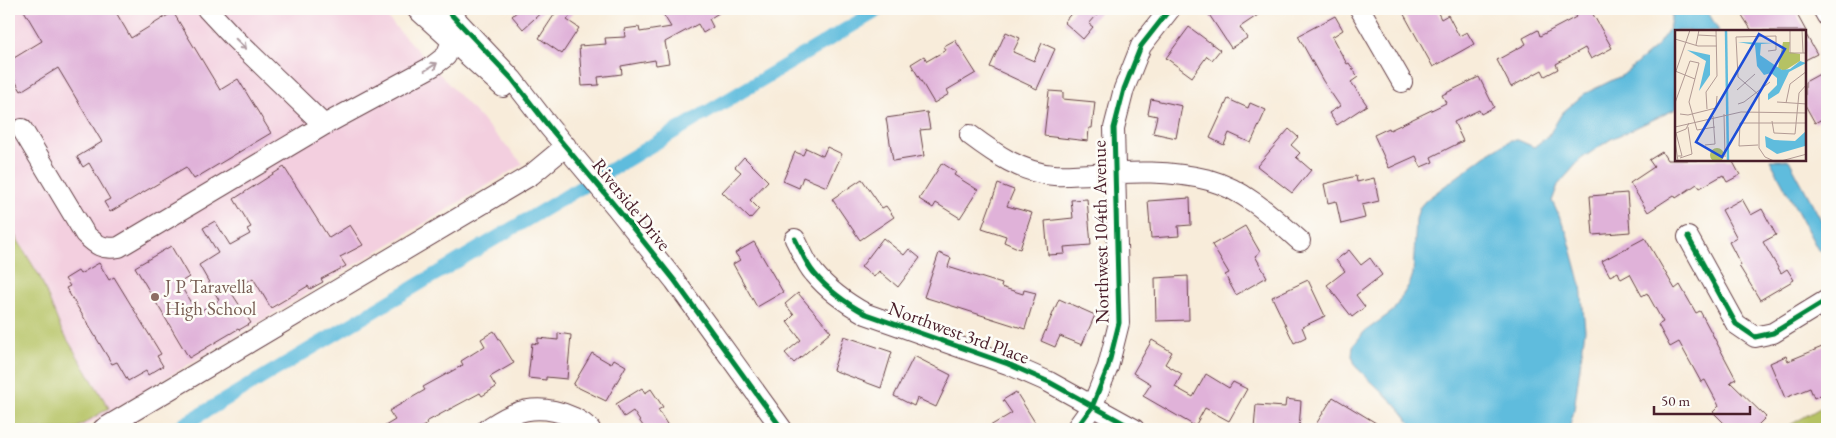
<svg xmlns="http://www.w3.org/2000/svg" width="1836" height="438" viewBox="0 0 1836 438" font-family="'EB Garamond',serif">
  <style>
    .built { fill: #f3cfdf }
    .green { fill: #b5c264; stroke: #807048 }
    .water { fill: #5fbcdd; stroke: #546e84 }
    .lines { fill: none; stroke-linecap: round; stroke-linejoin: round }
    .canal { stroke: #5fbcdd; stroke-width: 14 }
    .building { fill: #e0b2d9 }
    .minor-casing { stroke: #643e45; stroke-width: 22 }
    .minor { stroke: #fff; stroke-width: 20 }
    .cycleway-casing { stroke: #fdfcf7; stroke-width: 8 }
    .cycleway { stroke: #00873e; stroke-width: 5 }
    .oneway { stroke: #ae9aa0 }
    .education-dot { fill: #8d6e63; stroke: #fdfcf7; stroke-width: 2 }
    .labels { text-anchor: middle; stroke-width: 5; stroke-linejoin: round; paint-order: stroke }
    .street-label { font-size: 19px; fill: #4a1f2b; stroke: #fdfcf7 }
    .education-label { font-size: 19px; fill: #785e54; stroke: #fdfcf7; text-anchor: start }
    .inset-river { fill: none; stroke: #5fbcdd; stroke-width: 2.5 }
    .inset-road { fill: none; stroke: #b29a94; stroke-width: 1 }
    .view { fill: #1d4ed8; fill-opacity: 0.15; stroke: #1d4ed8; stroke-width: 2.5 }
    .inset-edge { fill: none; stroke: #4a1f2b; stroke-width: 2.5 }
  </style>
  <rect width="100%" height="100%" fill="#fdfcf7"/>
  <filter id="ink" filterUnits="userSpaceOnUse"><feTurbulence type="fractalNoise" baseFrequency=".02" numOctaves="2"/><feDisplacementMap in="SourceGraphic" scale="10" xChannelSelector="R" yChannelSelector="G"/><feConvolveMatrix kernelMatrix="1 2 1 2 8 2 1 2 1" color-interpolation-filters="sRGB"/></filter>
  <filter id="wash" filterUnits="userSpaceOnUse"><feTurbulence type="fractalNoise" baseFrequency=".0096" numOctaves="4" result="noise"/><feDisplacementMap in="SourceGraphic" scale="20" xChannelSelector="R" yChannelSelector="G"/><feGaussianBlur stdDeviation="1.12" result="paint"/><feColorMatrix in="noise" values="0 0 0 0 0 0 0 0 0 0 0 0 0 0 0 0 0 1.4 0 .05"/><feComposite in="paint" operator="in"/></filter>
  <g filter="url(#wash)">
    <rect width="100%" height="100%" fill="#f8ecda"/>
    <!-- built -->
    <path class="built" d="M9,9H379L523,164L81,429H9Z"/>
    <!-- green -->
    <path class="green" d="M9,228L11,229L40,277L61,329L109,408L75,429H9Z
      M1827,404V429H1783Z"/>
    <!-- water -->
    <path class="water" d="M1673,9H1706L1719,31H1676V109L1611,139L1581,159L1558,185L1552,201L1567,233L1581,285L1585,330L1574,410L1569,429H1415L1396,405L1356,367L1352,356L1353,346L1364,332L1393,311L1410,283L1413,274L1416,219L1419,208L1426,200L1489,153L1511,140H1518L1534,147L1549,135L1562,113L1584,94L1623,75L1656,47L1669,29Z
      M1770,160H1789L1827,231V253L1818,250Z"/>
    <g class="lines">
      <!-- canal -->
      <path class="canal" d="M176,429L880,9"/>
    </g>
    <g id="blocks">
      <!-- building -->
      <path class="building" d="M23,9H114L131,38L173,12L220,90L238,79L271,133L194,179L186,167L110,212L104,202L110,199L89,163L83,167L77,157L102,142L58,68L21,91L9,70V61L42,41Z
        M520,9H545L523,29L512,16Z
        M558,9H565L572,13L567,20L579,28L562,54L539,38Z
        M660,9H725L709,19L713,27L703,33L698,24L665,42L669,63L656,65L655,60L621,66L622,74L598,77L599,85L582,86L579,46L606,44L605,38L625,37L624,29L639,27L640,32L671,27Z
        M1075,9H1102L1089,24L1093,27L1083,39L1064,22Z
        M1214,9H1254L1258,15L1240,27L1247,38L1231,48L1208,13Z
        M1401,9H1436L1441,19L1448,15L1459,36L1467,32L1474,44L1433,67Z
        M1571,9H1590L1612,48L1591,59L1585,48L1556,64L1558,69L1545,76L1542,70L1511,87L1497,60L1526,44L1523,38L1538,30L1540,36L1576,17Z
        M1738,9H1794L1806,31H1752Z
        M1335,16L1343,30L1332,37L1347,64L1349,63L1358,77L1351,82L1367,105L1337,125L1329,113L1340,106L1323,81L1298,36Z
        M1189,27L1220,50L1212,60L1207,56L1192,77L1166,58Z
        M1006,32L1020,38L1013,52L1034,61L1042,43L1055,49L1037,89L990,67Z
        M1805,33L1817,54L1805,60Z
        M955,40L976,73L947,90L949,94L934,103L911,64L924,56L927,61L946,50L944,46Z
        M1827,70V116L1815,123L1805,105V82Z
        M1479,77L1494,107L1481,114L1479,110L1454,122L1463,141L1431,157L1433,162L1421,167L1416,156L1389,168L1374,135L1389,128L1390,130L1446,103L1442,95Z
        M1049,91L1063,92V99L1095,102L1092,128H1089L1088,141L1044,136Z
        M1151,99L1182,106L1176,138L1153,133L1157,116L1148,114Z
        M1228,99L1248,108L1250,103L1266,110L1251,143L1229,133L1224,145L1210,138Z
        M927,112L930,129L920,130L924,156L893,161L886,118Z
        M1289,129L1298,137L1291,145L1300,153L1296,157L1311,170L1292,193L1257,166Z
        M827,147L842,154L827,187L803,177L799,188L783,181L795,152L803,155L806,148L823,156Z
        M1662,152L1667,160H1732L1740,175L1727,182L1723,175L1700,188L1697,184L1676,198L1674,195L1648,212L1630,183L1654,167L1649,160Z
        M744,157L768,181L750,200L759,209L750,219L722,192L741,172L735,167Z
        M942,163L956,172L954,175L978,190L960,218L936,203L933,208L919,199Z
        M284,167L329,238L350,225L363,245L340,257L346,266L321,279L323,282L310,289L308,286L271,308L253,278L231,292L251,323L239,330L238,329L189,358L135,267L171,246L189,277L179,283L197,313L219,300L199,265L218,253L203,228L215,221L230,245L250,234L247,229L251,227L234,199Z
        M1356,176L1357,182L1374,178L1379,201L1362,205L1365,218L1341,224L1336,201L1328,203L1324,184Z
        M862,179L882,208L886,206L894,217L860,240L832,199Z
        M998,184L1014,190L1007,206L1032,213L1020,249L1004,242L1006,236L982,228Z
        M1627,193L1630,232L1593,235L1590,196Z
        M1190,198L1191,225L1178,226L1179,236L1151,238L1148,201Z
        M1087,199L1091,245L1064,247L1065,254L1048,255L1045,221L1073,218L1071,200Z
        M1742,199L1751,215L1762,209L1776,235L1763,242L1781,273L1787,269L1794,280L1760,300L1739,266L1741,265L1729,242L1737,238L1722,210Z
        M1245,226L1260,252L1255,256L1267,277L1236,295L1225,275L1229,273L1212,245Z
        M883,238L904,255L909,249L920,258L898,287L879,271L874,277L861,267Z
        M1645,238L1675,289L1680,285L1696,313L1700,311L1736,379L1730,382L1766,417L1754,429H1730L1713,412L1719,406L1705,380L1701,382L1679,342L1670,347L1658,325L1663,322L1647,293L1642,296L1630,274L1621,279L1618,272L1610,276L1602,261Z
        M754,242L783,292L757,307L733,264L740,260L735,253Z
        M1349,250L1361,265L1370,258L1382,275L1356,295L1365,307L1352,317L1327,285L1345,271L1336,260Z
        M939,253L951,258L948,267L1002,284L1001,287L1023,294L1024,290L1036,293L1025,329L924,297Z
        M99,263L109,280L114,277L161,354L157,356L163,366L148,375L146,371L128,381L117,362L112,364L66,288L70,286L65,279L78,271L80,274Z
        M1188,276L1189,320L1156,321L1155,278Z
        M1308,280L1325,316L1302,327L1306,337L1294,343L1272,297Z
        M798,293L831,332L794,363L785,353L801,340L787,322L794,315L785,304Z
        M1059,299L1095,315L1082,345L1060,336L1055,347L1041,341Z
        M494,331L514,363L490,377L496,387L482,396L480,393L426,422L427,424L419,429H380L395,420L389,411L425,390L423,387L463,365L461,361L485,346L481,339Z
        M558,333L571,335L567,379L546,377V380L528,378L532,343L538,344V338L558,340Z
        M844,336L892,352L881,388L833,370Z
        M1152,340L1172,352L1165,364L1182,374L1175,387L1193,397L1206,374L1229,388L1233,382L1247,389L1229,421L1205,408L1195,426L1143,396L1151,384L1133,373Z
        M1827,345V392L1814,398L1810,388L1785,398L1770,363L1786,356L1788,361Z
        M592,353L611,364L614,359L626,366L606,401L573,385Z
        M914,356L951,375L936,407L917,398L914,406L894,396Z
        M642,388L645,393L651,389L663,407L658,410L670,429H645L633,411L624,417L616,404Z
        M1016,392L1036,424L1027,429H985L1012,413L1003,400Z
        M1333,397L1376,423L1372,429H1313Z
        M1286,399L1301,401L1299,429H1254L1256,405L1285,407Z"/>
    </g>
  </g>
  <g filter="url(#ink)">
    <use href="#blocks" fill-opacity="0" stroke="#643e45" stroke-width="1"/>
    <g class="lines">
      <defs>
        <path id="minor" d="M207,9L233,37L324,125
          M417,9L503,87
          M446,9L512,79L550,128L616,207L675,281L782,429
          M1360,9L1402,82
          M1823,9L1827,16
          M22,129L85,234C96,245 103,250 119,247L324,125L433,66L446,56L452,41L457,20
          M970,135C994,153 1022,173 1054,175C1067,176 1080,174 1092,174C1131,172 1171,170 1209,180C1245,190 1273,217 1300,241
          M1688,237L1736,324L1755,337L1773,333L1827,300
          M795,239C801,250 806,264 814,273C828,290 846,303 866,314L1008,364L1049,382L1134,429
          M103,429L531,175L566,146
          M487,429C495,424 505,417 514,414C539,404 571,411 590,429
          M1076,429L1092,407L1108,367L1119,323L1114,128L1124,89L1141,46L1170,9"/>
      </defs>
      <!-- minor casing -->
      <use href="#minor" class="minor-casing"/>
      <!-- minor -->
      <use href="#minor" class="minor"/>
      <defs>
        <path id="cycleway" d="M446,9L512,79L550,128L616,207L675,281L782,429
          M1688,237L1736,324L1755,337L1773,333L1827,300
          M795,239C801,250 806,264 814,273C828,290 846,303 866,314L1008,364L1049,382L1134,429
          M1076,429L1092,407L1108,367L1119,323L1114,128L1124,89L1141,46L1170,9"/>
      </defs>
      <!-- cycleway casing -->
      <use href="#cycleway" class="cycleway-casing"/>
      <!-- cycleway -->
      <use href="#cycleway" class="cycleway"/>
    </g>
    <!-- one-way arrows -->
    <defs><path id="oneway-shaft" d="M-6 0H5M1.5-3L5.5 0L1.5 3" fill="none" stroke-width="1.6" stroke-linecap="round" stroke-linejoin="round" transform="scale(1.25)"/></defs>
    <g class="oneway">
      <use href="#oneway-shaft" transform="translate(241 44) rotate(44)"/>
      <use href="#oneway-shaft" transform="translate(431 67) rotate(-32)"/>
    </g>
  </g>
  <!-- markers -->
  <circle class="education-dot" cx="155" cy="297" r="5"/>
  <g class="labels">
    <!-- street labels -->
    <g class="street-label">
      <text transform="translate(632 204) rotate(51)" y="7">Riverside Drive</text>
      <text transform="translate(1100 232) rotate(-91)" y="7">Northwest 104th Avenue</text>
      <text transform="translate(959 332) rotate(20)" y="7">Northwest 3rd Place</text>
    </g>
    <!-- education labels -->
    <g class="education-label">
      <text x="165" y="293">J P Taravella<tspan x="165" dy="22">High School</tspan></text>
    </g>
  </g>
  <!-- overview -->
  <g transform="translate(1675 30)">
    <rect width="131" height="131" fill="#f8ecda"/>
    <path d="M108,12H115L114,22L125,24V31L109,41L103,38ZM35 125a7 7 0 1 1 14 0a7 7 0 1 1-14 0Z" fill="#b5c264"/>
    <path d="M63,12L99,13L86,14L85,25L107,40L115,39L125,31L131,33L114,42L104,63L93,70V64L102,55V48L96,43L89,45L82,36L80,15ZM12,20L35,25V45L24,61L31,31ZM131,101L130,116L102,124L91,117L90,106L99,110L120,111Z" fill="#5fbcdd"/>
    <path class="inset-river" d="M51,0L53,131"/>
    <path class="inset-road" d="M115,0V23H132M127,0L128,23M23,5L41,6M0,9L23,16H42M21,15L24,0M93,21L101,20V6L61,7L63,47L84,65V118L90,127L99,131M0,41L20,49M0,44L15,0M62,60L80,44M102,72L132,74M0,73L15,31L24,33L14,72L22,100L40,97M111,73L115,54L132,41M63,74L69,72L95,52M32,79L31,62L42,46L41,0M5,84L13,85L41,78L42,66M49,84L50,127M97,91L99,103L120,104L124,63L132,54M0,97L66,82L132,83M0,111L3,131M30,115L40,114L38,86M83,115L64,116L65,93H131M3,126H7L1,103L11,99L14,93M5,128L17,124L13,97M106,131L132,124"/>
    <path class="view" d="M84,4L110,19L47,127L21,112Z"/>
    <rect width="131" height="131" class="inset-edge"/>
  </g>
  <!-- margin -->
  <rect width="1836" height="438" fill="none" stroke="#fdfcf7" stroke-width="30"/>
  <!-- scale -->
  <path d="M1654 406v8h96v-8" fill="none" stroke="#4a1f2b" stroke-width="2.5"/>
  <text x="1661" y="406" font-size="15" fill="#4a1f2b" stroke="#fdfcf7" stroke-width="4" paint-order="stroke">50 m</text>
</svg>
